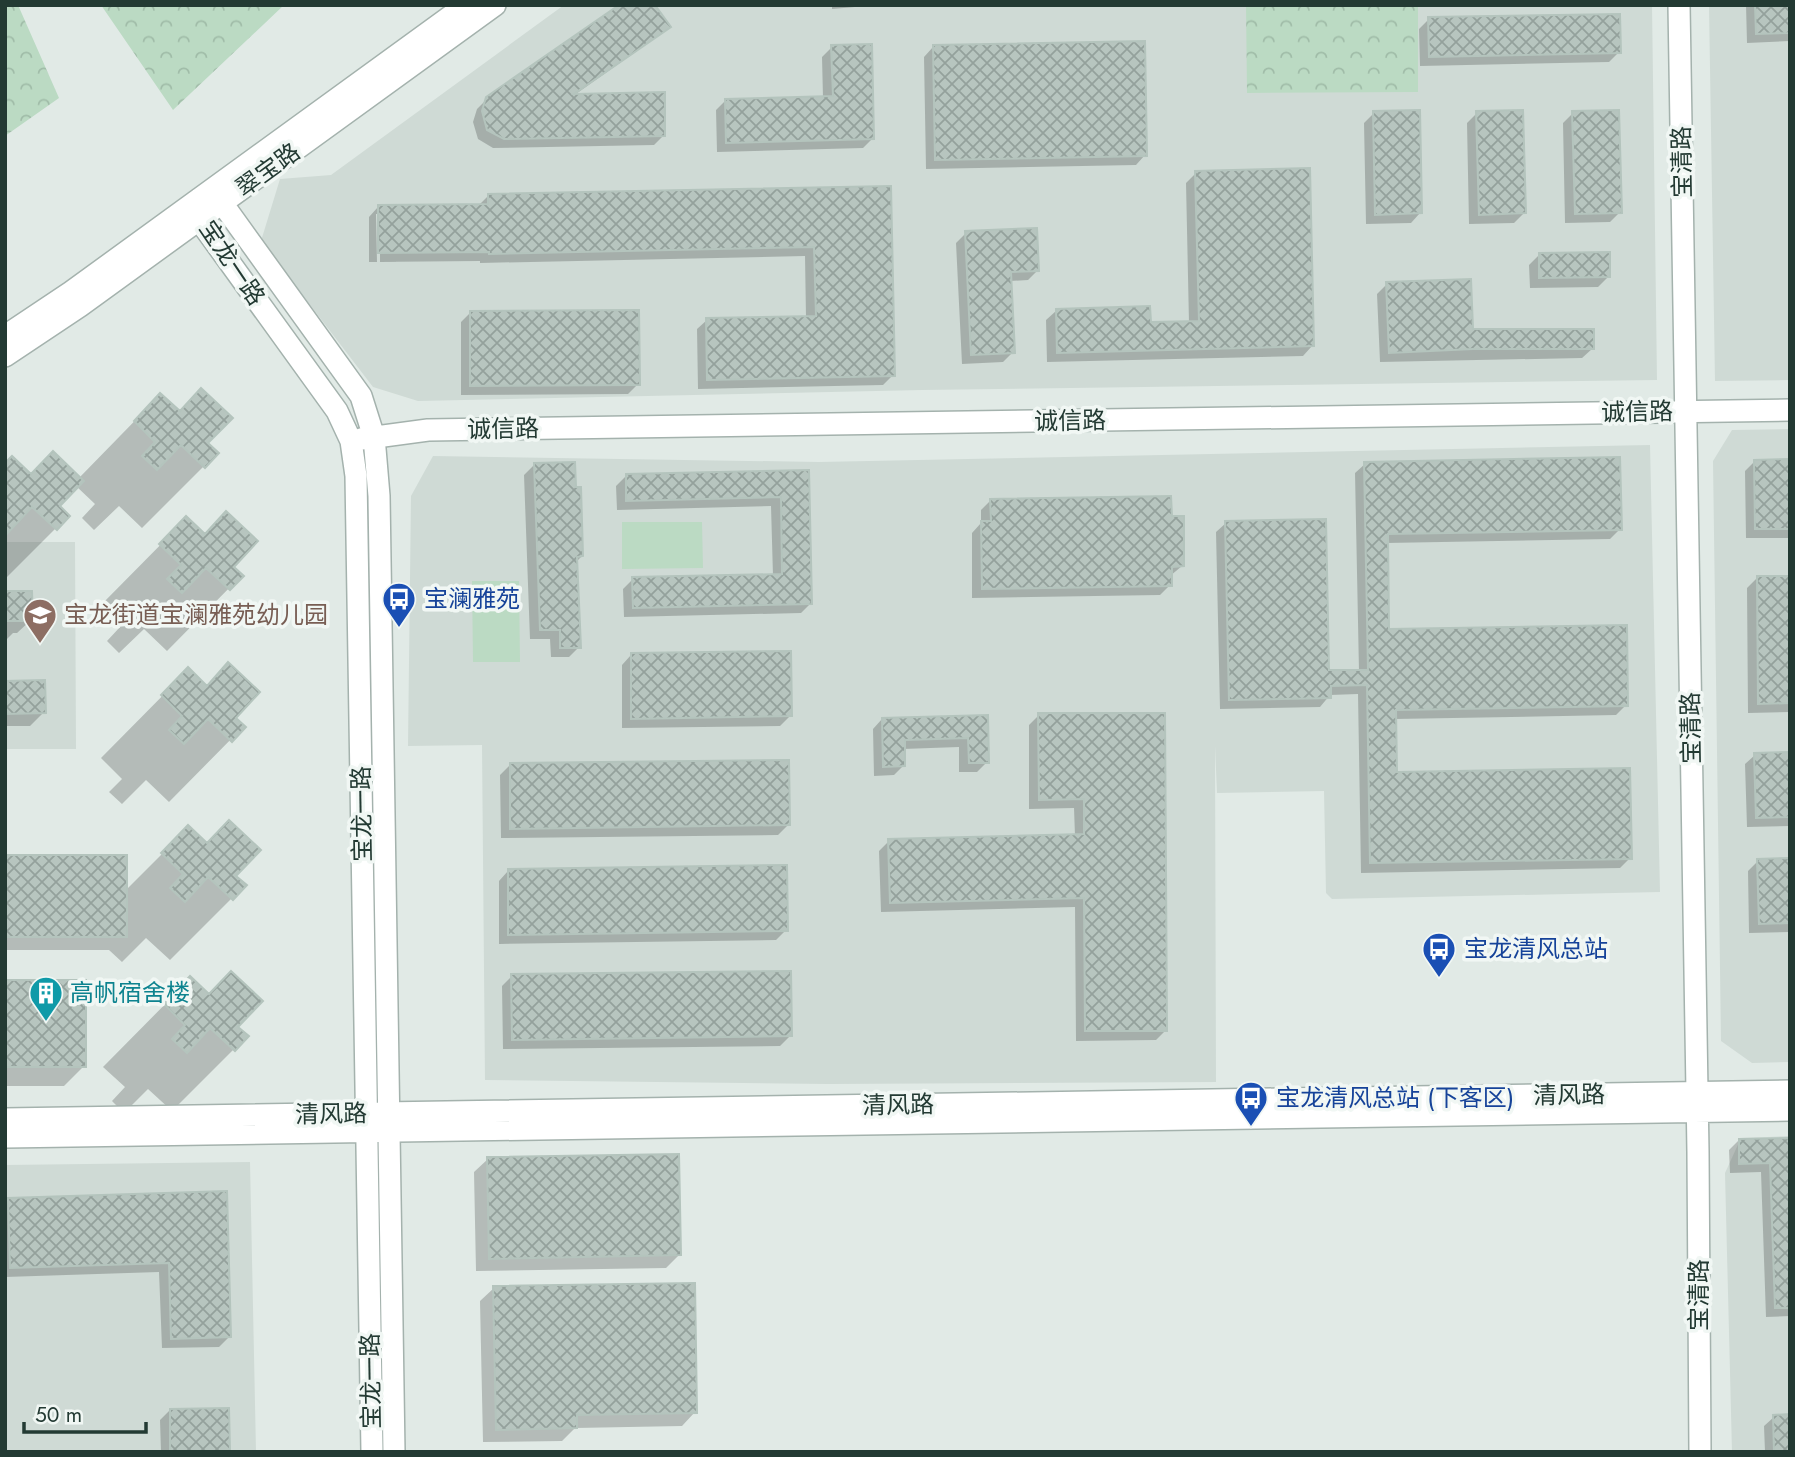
<svg xmlns="http://www.w3.org/2000/svg" width="1795" height="1457" viewBox="0 0 1795 1457" font-family="Jost,'Noto Sans SC',sans-serif">
  <style>
    .built { fill: #cfdad5 }
    .grass { fill: #bbdac3 }
    .forest { fill: url(#forest-crowns) }
    .shadow { fill: #0003; fill-rule: evenodd }
    .building { fill: url(#building-cross-hatch); stroke: #b4c4bd; stroke-width: 2 }
    .lines { fill: none; stroke-linecap: round; stroke-linejoin: round }
    .tertiary-casing { stroke: #a4b2ad; stroke-width: 24 }
    .tertiary { stroke: #fff; stroke-width: 21 }
    .labels { text-anchor: middle; stroke-width: 7; stroke-linejoin: round; paint-order: stroke }
    .street-label { font-size: 24px; fill: #233a33; stroke: #f1f7f4 }
    .transit-label { font-size: 24px; fill: #164399; stroke: #f1f7f4; text-anchor: start }
    .education-label { font-size: 24px; fill: #785e54; stroke: #f1f7f4; text-anchor: start }
    .culture-label { font-size: 24px; fill: #0d838f; stroke: #f1f7f4; text-anchor: start }
  </style>
  <defs>
    <pattern id="forest-crowns" width="20" height="18" patternUnits="userSpaceOnUse" patternTransform="scale(1.75)"><rect width="20" height="18" fill="#bbdac3"/><path d="M2 6a3 3 0 1 1 6 0M12 15a3 3 0 1 1 6 0" fill="none" stroke="#a0bca8"/></pattern>
    <pattern id="building-cross-hatch" width="8" height="8" patternUnits="userSpaceOnUse" patternTransform="scale(1.75)"><rect width="8" height="8" fill="#b7c5bf"/><path d="M0 0l8 8M0 8l8-8" fill="none" stroke="#94a19c"/></pattern>
  </defs>
  <rect width="100%" height="100%" fill="#e1eae6"/>
  <!-- built -->
  <path class="built" d="M564,5H1652L1657,380L922,390L418,401L373,387L261,241L280,179L331,175Z
    M1709,5H1790V380L1715,381Z
    M1790,429V1062L1752,1063L1721,1041L1713,461L1732,430Z
    M1650,445L1660,892L1332,899L1326,893L1324,791L1217,793L1215,746L1216,1082L828,1084L485,1080L482,745L408,746L411,496L433,456L819,462Z
    M5,542H75L76,749H5Z
    M1790,1136V1452H1732L1725,1173L1741,1138Z
    M250,1162L256,1452H5V1165Z"/>
  <!-- grass -->
  <path class="grass" d="M622,522H702L703,568L622,569Z
    M472,581H519L520,662H473Z"/>
  <!-- forest -->
  <path class="forest" d="M5,5H18L59,98L5,136Z
    M101,5H284L173,110Z
    M1246,5H1418V92L1247,93Z"/>
  <!-- shadow -->
  <path class="shadow" d="M832,5H878L832,9Z
    M1746,5H1790V41L1747,43Z
    M1429,19L1619,52L1609,62L1420,66L1419,29Z
    M668,27L658,36L573,96L664,135L654,145L493,148L478,139L473,122L477,109L487,99Z
    M832,47L873,138L863,148L717,152L716,110L726,100L823,98L822,57Z
    M933,47L1145,155L1136,165L926,169L924,57Z
    M1374,113L1420,213L1411,223L1366,224L1364,123Z
    M1477,113L1524,213L1514,223L1469,224L1467,123Z
    M1573,113L1620,212L1610,222L1565,223L1563,123Z
    M1196,173L1312,346L1303,356L1047,362L1046,320L1056,311L1149,324L1189,323L1186,183Z
    M889,187L893,375L883,385L698,389L697,329L707,320L806,318L805,256L480,263V261L369,262V217L378,207L479,205L489,195ZM376,214H380V262H377Z
    M966,233L1038,270L1028,280L1010,281L1013,352L1003,362L962,364L956,243Z
    M1539,255L1608,277L1598,287L1530,288L1529,265Z
    M1387,284L1471,330L1592,349L1582,358L1380,362L1377,294Z
    M471,312L638,384L628,394L461,395V322Z
    M160,395L206,443L204,466L142,528L119,506L94,530L82,518L95,504L76,486L58,506L68,516L5,579V465L31,476L79,478Z
    M1755,461H1790V538H1746L1745,471Z
    M1365,464L1620,529L1610,539L1386,543L1388,631L1626,705L1616,715L1395,719L1396,774L1630,858L1620,868L1361,873L1358,694L1330,695L1320,707L1220,709L1216,532L1226,523L1328,672H1359L1355,473Z
    M534,465L582,556L576,562L579,647L569,657H551L550,639H530L524,475Z
    M807,472L811,603L801,613L624,617L623,589L633,579L773,576L771,506L617,510L616,486L626,476Z
    M991,500L1170,518L1182,566L1170,576V585L1160,595L972,598V533L981,523V510Z
    M186,519L241,576L167,651L144,629L119,653L107,641L120,627L99,607Z
    M1757,578H1790V712L1748,713L1747,588Z
    M5,593L31,620L17,633H13L5,641Z
    M631,655L790,716L780,726L622,728V665Z
    M188,670L243,727L169,802L146,780L122,804L109,792L122,779L101,758Z
    M5,683L44,712L30,726H5Z
    M1163,714L1166,1030L1156,1040L1076,1041L1075,907L881,912L879,851L889,841L1075,836L1074,808L1029,809V725L1039,715Z
    M986,717L987,762L977,772H959V747L903,749L904,765L894,775L874,776L873,729L882,719Z
    M1790,754V826L1747,827L1745,764L1755,755Z
    M510,765L788,825L778,835L501,838L500,775Z
    M188,828L234,876L232,898L170,960L146,938L122,962L109,950H5V857L125,891Z
    M1790,860V932L1749,933L1748,871L1758,861Z
    M508,871L786,930L776,940L499,944V881Z
    M512,976L790,1036L780,1046L503,1049L502,986Z
    M190,979L236,1027L234,1049L172,1111L148,1089L124,1113L112,1101L125,1087L103,1067Z
    M5,981L84,1066L64,1086H5Z
    M1790,1139V1316L1766,1317L1761,1172L1730,1173L1729,1150L1739,1140Z
    M488,1159L679,1255L666,1268L476,1271L474,1172Z
    M225,1193L229,1337L219,1347L162,1348L159,1272L5,1277V1203L9,1200Z
    M494,1288L695,1412L682,1426L575,1428L562,1441L483,1442L480,1301Z
    M170,1410L228,1452H161L160,1420Z
    M1774,1417L1790,1452H1765L1764,1426Z"/>
  <!-- building -->
  <path class="building" d="M619,5H655L671,27L574,94L665,92V136L504,139L487,130L482,111L486,97Z
    M1755,5H1790V33L1756,34Z
    M1620,14L1621,53L1429,57L1428,17Z
    M1145,41L1147,156L935,160L933,45Z
    M872,44L874,139L726,143L725,99L833,96L831,45Z
    M1420,110L1422,213L1375,215L1373,111Z
    M1523,110L1526,213L1479,215L1476,111Z
    M1619,110L1622,213L1575,214L1572,111Z
    M1310,168L1314,346L1057,353L1056,309L1150,306L1151,322L1199,321L1195,171Z
    M891,186L895,376L707,380L706,318L816,316L814,247L489,254V252L378,253V205L488,204V194Z
    M1037,228L1039,271L1011,272L1015,353L971,355L965,231Z
    M1610,252V277L1539,278V253Z
    M1471,279L1473,329H1594V349H1473L1389,353L1386,282Z
    M639,310L640,385L470,386V311Z
    M201,388L233,418L208,443L219,453L205,468L181,445L157,470L142,456L155,442L134,421L160,393L180,411Z
    M53,451L84,481L60,506L70,516L57,530L32,507L5,536V463L12,456L31,474Z
    M1620,457L1622,530L1388,534L1389,629L1627,625L1628,706L1396,710L1397,772L1630,768L1632,859L1370,863L1367,685L1331,686V698L1229,700L1225,521L1326,519L1329,670H1368L1364,462Z
    M1790,459V529H1755L1754,460Z
    M575,462L576,487H581L583,556L577,557L581,648H560V630H540L534,463Z
    M809,470L812,604L633,608L632,577L782,574L781,497L626,501V474Z
    M1171,496L1172,516H1184V566L1172,567V586L982,589L981,521H991L990,499Z
    M226,511L258,541L234,567L244,576L230,590L206,568L182,593L167,579L181,565L159,544L186,516L205,534Z
    M1757,576H1790V703L1758,704Z
    M5,591H32L33,621H5Z
    M791,651L792,716L631,719V653Z
    M228,662L260,692L236,718L246,727L232,742L208,719L184,744L169,730L182,716L161,695L188,667L207,686Z
    M45,680L46,713L5,714V681Z
    M1038,713H1165L1167,1031H1085L1084,898L890,903L888,839L1084,834V799L1039,800Z
    M988,715L989,763H969L968,738L905,740V766L883,767L882,718Z
    M1790,752V817L1756,818L1754,753Z
    M789,760L790,825L510,829V763Z
    M229,820L261,850L236,876L247,885L233,900L208,877L185,902L170,888L183,874L161,853L188,825L207,843Z
    M5,855H127V937H5Z
    M1790,858V923L1759,924L1757,859Z
    M787,865L788,931L508,935V869Z
    M231,971L263,1001L238,1027L249,1036L235,1051L210,1028L187,1053L172,1039L185,1025L164,1004L190,976L209,994Z
    M791,971L792,1036L512,1040L511,974Z
    M5,980H86V1067H5Z
    M1790,1138V1308H1775L1770,1163L1739,1164V1139Z
    M679,1154L681,1255L489,1259L487,1157Z
    M227,1191L231,1337L171,1339L169,1263L10,1268L8,1198Z
    M695,1283L697,1413L577,1415V1428L496,1430L493,1286Z
    M229,1408L230,1452H170V1409Z
    M1790,1414V1452H1774L1773,1415Z"/>
  <g class="lines">
    <defs>
      <path id="tertiary" d="M1679,5L1698,1152L1700,1452
        M5,336L71,292L466,5
        M5,356L80,306L495,5
        M361,439L428,430L1790,410
        M5,1119L1790,1091
        M5,1137L1790,1110
        M372,1452L356,476L351,441L337,411L199,220L200,198L222,203L361,396L374,437L379,496L394,1452"/>
    </defs>
    <!-- tertiary casing -->
    <use href="#tertiary" class="tertiary-casing"/>
    <!-- tertiary -->
    <use href="#tertiary" class="tertiary"/>
  </g>
  <!-- icons -->
  <defs>
    <symbol id="bus-pin" viewBox="-11 -11 22 30"><path d="M0 17L-7.5 6A9.5 9.5 0 1 1 7.5 6Z" fill="#1a4fb4" stroke="#f1f7f4"/><path d="M-5-6H5V4H4V6H2V4H-2V6H-4V4H-5ZM-3.5-4V0h7V-4ZM-3.5 1.2v1.5H-2V1.2ZM2 1.2v1.5H3.5V1.2Z" fill="#fff"/></symbol>
    <symbol id="school-pin" viewBox="-11 -11 22 30"><path d="M0 17L-7.5 6A9.5 9.5 0 1 1 7.5 6Z" fill="#8d6e63" stroke="#f1f7f4"/><path d="M0-5L7-2L0 1L-7-2ZM-4 1L0 2.5L4 1V4Q0 6-4 4Z" fill="#fff"/></symbol>
    <symbol id="building-pin" viewBox="-11 -11 22 30"><path d="M0 17L-7.5 6A9.5 9.5 0 1 1 7.5 6Z" fill="#0f9aa8" stroke="#f1f7f4"/><path d="M-4-6H4V6H1V3H-1V6H-4ZM-2.5-4.3h1.7v1.8h-1.7ZM.8-4.3h1.7v1.8H.8ZM-2.5-1h1.7V.8h-1.7ZM.8-1h1.7V.8H.8Z" fill="#fff"/></symbol>
  </defs>
  <g fill-rule="evenodd">
    <use href="#bus-pin" x="380" y="580" width="38" height="52"/>
    <use href="#school-pin" x="21" y="596" width="38" height="52"/>
    <use href="#bus-pin" x="1420" y="930" width="38" height="52"/>
    <use href="#building-pin" x="27" y="974" width="38" height="52"/>
    <use href="#bus-pin" x="1232" y="1079" width="38" height="52"/>
  </g>
  <g class="labels">
    <!-- street labels -->
    <g class="street-label">
      <text transform="translate(1682 162) rotate(-91)" y="8">宝清路</text>
      <text transform="translate(268 170) rotate(-36)" y="8">翠宝路</text>
      <text transform="translate(232 263) rotate(56)" y="8">宝龙一路</text>
      <text transform="translate(1637 412) rotate(-1)" y="8">诚信路</text>
      <text transform="translate(1070 421) rotate(-1)" y="8">诚信路</text>
      <text transform="translate(503 429) rotate(-1)" y="8">诚信路</text>
      <text transform="translate(1691 728) rotate(-91)" y="8">宝清路</text>
      <text transform="translate(362 814) rotate(-91)" y="8">宝龙一路</text>
      <text transform="translate(1569 1095) rotate(-1)" y="8">清风路</text>
      <text transform="translate(898 1105) rotate(-1)" y="8">清风路</text>
      <text transform="translate(331 1114) rotate(-1)" y="8">清风路</text>
      <text transform="translate(1699 1295) rotate(-90)" y="8">宝清路</text>
      <text transform="translate(371 1381) rotate(-91)" y="8">宝龙一路</text>
    </g>
    <!-- transit labels -->
    <g class="transit-label">
      <text x="424" y="607">宝澜雅苑</text>
      <text x="1464" y="957">宝龙清风总站</text>
      <text x="1276" y="1106">宝龙清风总站 (下客区)</text>
    </g>
    <!-- education labels -->
    <g class="education-label">
      <text x="64" y="623">宝龙街道宝澜雅苑幼儿园</text>
    </g>
    <!-- culture labels -->
    <g class="culture-label">
      <text x="70" y="1001">高帆宿舍楼</text>
    </g>
  </g>
  <!-- border -->
  <rect width="1795" height="1457" fill="none" stroke="#233a33" stroke-width="14"/>
  <!-- scale -->
  <path d="M24 1422v10h122v-10" fill="none" stroke="#233a33" stroke-width="3.5"/>
  <text x="35" y="1422" font-size="21" fill="#233a33" stroke="#f1f7f4" stroke-width="5" paint-order="stroke">50 m</text>
</svg>
